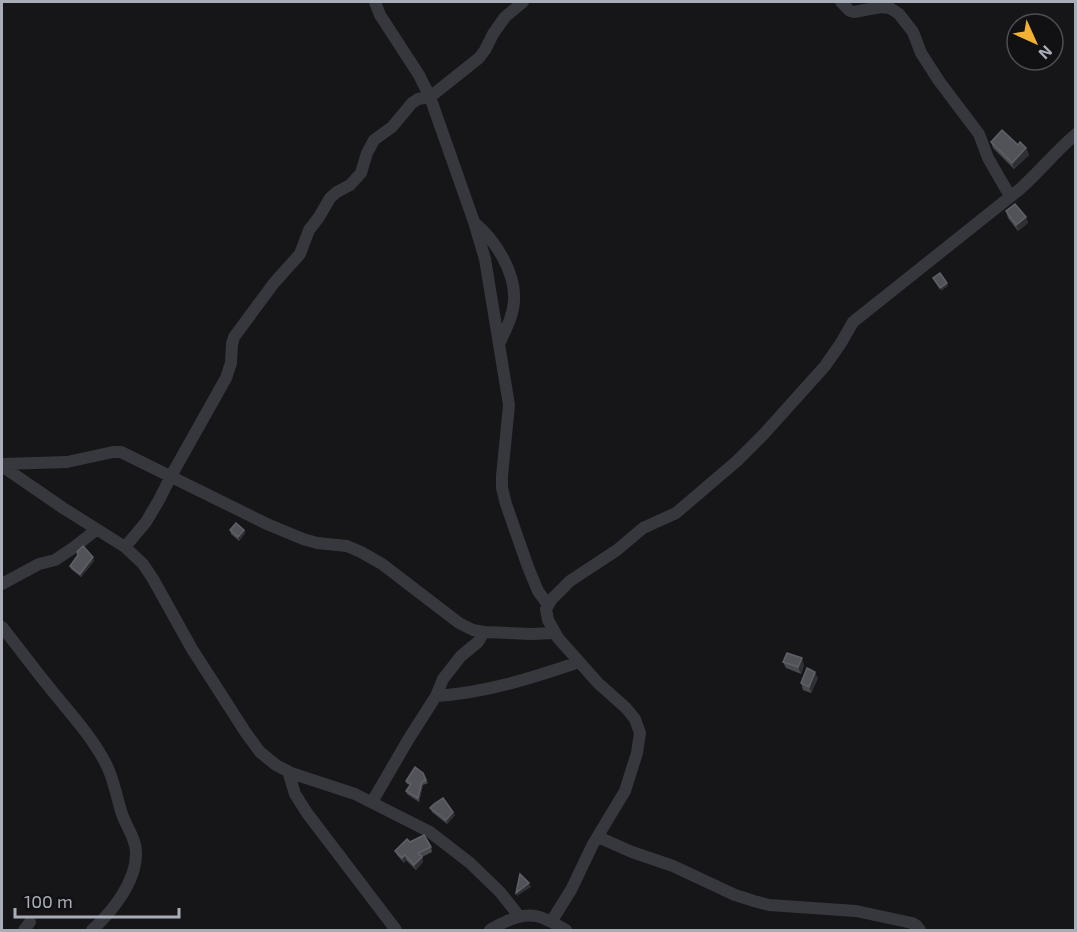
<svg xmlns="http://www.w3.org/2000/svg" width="1077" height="932" viewBox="0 0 1077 932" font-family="'Exo 2',sans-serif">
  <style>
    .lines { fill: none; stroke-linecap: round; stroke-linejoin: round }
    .street { stroke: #37383d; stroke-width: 12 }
    .wall { fill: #47494d }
    .shaded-wall { fill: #2f3033 }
    .building { fill: #525359; stroke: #5f6168; stroke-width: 1.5 }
  </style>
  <rect width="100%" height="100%" fill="#161618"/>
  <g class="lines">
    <!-- street -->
    <path class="street" d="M375,2L380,15L419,75L430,97L474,222L485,259L509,405L502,476V488L506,504L528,567L538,591L548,605
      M841,2L850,11L854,12L881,7L890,8L899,14L913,32L921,53L939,81L979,134L988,158L1010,196
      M475,223C496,241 516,273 514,301C513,316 506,329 500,342
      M2,464L67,462L113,452H121L267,524L303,539L317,543L347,546L361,552L382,564L459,623L473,630L484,632L531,634L555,633
      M2,466L63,508L125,547L143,564L153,579L192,649L246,733L260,752L276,765L291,773L355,794L430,832L470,863L500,892L519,916
      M125,547L146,522L159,500L171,476L226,378L231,363L232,344L234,337L274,283L300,254L309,230L319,217L330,198L337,192L350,185L361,173L367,153L374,140L392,127L412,103L418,99L430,97L479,58L485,50L493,34L505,17L523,2
      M2,584L39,564L55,560L73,548L96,530
      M2,627C19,648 35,670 53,692C71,714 91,736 105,762C114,778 116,796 122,814C126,826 136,839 136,852C137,881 112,912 92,930
      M436,696C485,693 532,678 579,662
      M288,771L295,794L307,813L396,930
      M372,802L408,740L436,696L443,679L461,656L478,642L484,632
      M598,837L632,852L673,866L735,895L754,901L769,905L856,911L912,923L917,926L920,930
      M551,922L571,890L593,844L625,791L637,753L640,733L635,719L626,708L598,683L558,638L548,620L546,609L552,599L570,581L617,550L643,528L676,513L737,461L763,435L825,366L841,343L853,322L1020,189C1040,171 1056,151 1076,134
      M24,930L30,922
      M490,930C496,926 501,924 507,921C533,910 543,917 566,930"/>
  </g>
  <!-- wall -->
  <path class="wall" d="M991,142L1026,148L1029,155L1014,169L993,148Z
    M1006,211L1026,217L1028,223L1018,231L1008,218Z
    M230,530H244L245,533L239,541L231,534Z
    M77,552L94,561L81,577L71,569L70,566L78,556Z
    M783,662L804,665L801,674L786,668Z
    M818,678L811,693L803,690L801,683Z
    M423,773L428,783L423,785L419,802L407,794L406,791L410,785L407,784L406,781Z
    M430,808L453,812L455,815L447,824L432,812Z
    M410,842L431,847L432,852L422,857L423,862L416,870L406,860L404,863L397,855L395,851Z"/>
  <!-- shaded-wall -->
  <path class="shaded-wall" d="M1026,148L1029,155L1014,169L1012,163Z
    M1026,217L1028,223L1018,231L1016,225Z
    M947,283L948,286L941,291L940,288Z
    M244,530L245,533L239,541L238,537Z
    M93,557L94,561L81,577L80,574Z
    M802,658L804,665L801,674L798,667Z
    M815,672L818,678L811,693L809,687Z
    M422,782L423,785L419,802L418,798Z
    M453,812L455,815L447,824L446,820Z
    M405,855L406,860L404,863L402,858Z
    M422,857L423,862L416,870L414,865Z
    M529,883L531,887L517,896L516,893Z"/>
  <!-- building -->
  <path class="building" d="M1002,130L1018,145L1020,142L1026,148L1012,163L991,142Z
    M1015,204L1026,217L1016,225L1006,211Z
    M940,273L947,283L940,288L933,278Z
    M236,523L244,530L238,537L230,530Z
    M83,546L93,557L80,574L70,566L78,555L77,552Z
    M787,653L802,658L798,667L783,662Z
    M807,668L815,672L809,687L801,683Z
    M415,767L423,773L426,780L422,782L418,798L406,791L411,784L406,781Z
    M443,798L453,812L446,820L430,808L434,804Z
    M424,835L431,847L418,853L422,857L414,865L405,855L402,858L395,851L407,839L410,842Z
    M520,874L529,883L516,893Z"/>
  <!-- border -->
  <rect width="1077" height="932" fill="none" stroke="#a8adb8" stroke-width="6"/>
  <!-- north arrow -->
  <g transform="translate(1035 42) rotate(135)"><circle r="28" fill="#111113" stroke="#4d4f55" stroke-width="1.5"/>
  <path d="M0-4.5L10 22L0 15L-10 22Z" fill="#f2b134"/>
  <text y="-9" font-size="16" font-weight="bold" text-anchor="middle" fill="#a8adb8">N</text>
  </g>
  <!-- scale -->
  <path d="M15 908v9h164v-9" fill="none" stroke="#a8adb8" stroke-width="3"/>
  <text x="24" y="908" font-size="18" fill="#a8adb8" stroke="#111113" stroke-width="4.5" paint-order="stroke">100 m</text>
</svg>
